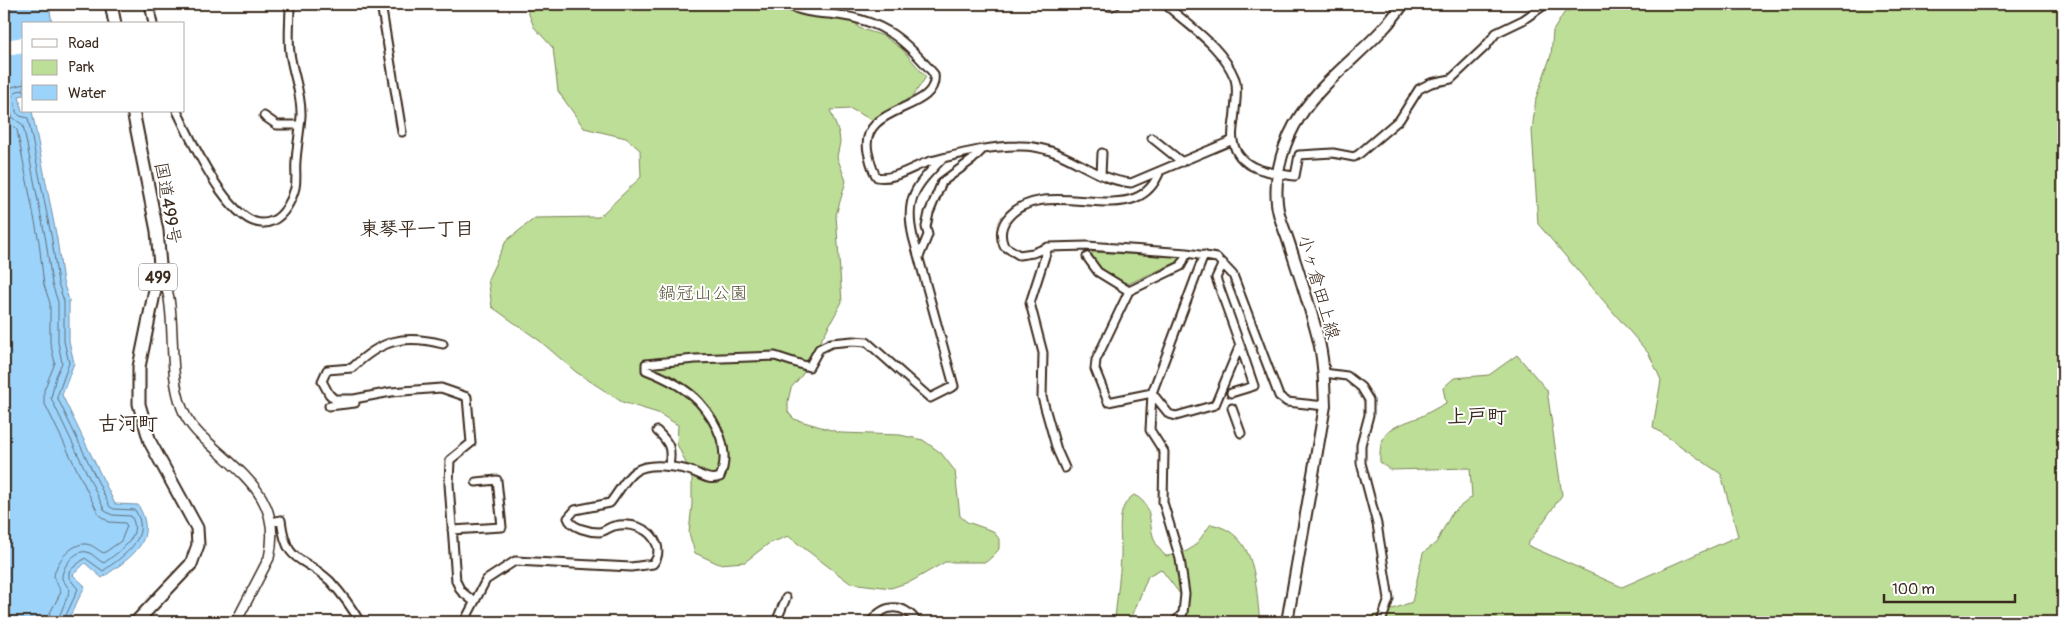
<svg xmlns="http://www.w3.org/2000/svg" width="2067" height="626" viewBox="0 0 2067 626" font-family="Pangolin,'Klee One',sans-serif">
  <style>
    .green { fill: #bdde97; stroke: #7c845a }
    .water { fill: #9cd3fb; stroke: #758fa3 }
    .pier { fill: #fff }
    .lines { fill: none; stroke-linecap: round; stroke-linejoin: round }
    .shore { stroke: #626e76; stroke-width: 1 }
    .minor-casing { stroke: #3b2a1e; stroke-width: 11 }
    .tertiary-casing { stroke: #3b2a1e; stroke-width: 12 }
    .secondary-casing { stroke: #3b2a1e; stroke-width: 14 }
    .trunk-casing { stroke: #3b2a1e; stroke-width: 15 }
    .minor { stroke: #fff; stroke-width: 7 }
    .tertiary { stroke: #fff; stroke-width: 9 }
    .secondary { stroke: #fff; stroke-width: 10 }
    .trunk { stroke: #fff; stroke-width: 11 }
    .labels { text-anchor: middle; stroke-width: 4; stroke-linejoin: round; paint-order: stroke }
    .shield { fill: #fff; stroke: #766a62; stroke-width: 1 }
    .shield-label { font-size: 16px; font-weight: bold; fill: #3b2a1e }
    .street-label { font-size: 18px; fill: #3b2a1e; stroke: #fff }
    .park-label { font-size: 18px; fill: #5c573c; stroke: #fff }
    .neighbourhood-label { font-size: 19px; font-weight: bold; fill: #3b2a1e; stroke: #fff }
    .quarter-label { font-size: 20px; font-weight: bold; fill: #3b2a1e; stroke: #fff }
  </style>
  <rect width="100%" height="100%" fill="#fff"/>
  <filter id="ink" filterUnits="userSpaceOnUse"><feTurbulence type="fractalNoise" baseFrequency=".02" numOctaves="2"/><feDisplacementMap in="SourceGraphic" scale="10" xChannelSelector="R" yChannelSelector="G"/><feConvolveMatrix kernelMatrix="1 2 1 2 8 2 1 2 1" color-interpolation-filters="sRGB"/></filter>
  <g filter="url(#ink)">
    <!-- green -->
    <path class="green" d="M525,4H843L859,28L884,36L902,49L926,77L913,96L872,120L851,109L830,110L839,133L840,142L837,157L846,181L836,215L842,302L802,375L791,388L788,401V412L794,419L841,433L900,435L923,440L941,453L955,471L960,516L967,522L993,531L999,539V549L993,556L986,562H945L912,581L891,588L850,583L788,536L768,544L745,562L719,564L695,553L689,533L692,504V476L677,444L678,425L658,413L622,402L576,372L540,341L492,307L488,279L506,241L535,218L599,217L641,177L640,150L626,138L584,128L558,91L553,48L534,27Z
      M1580,4H1646L1697,10L1712,4H2063V622H1357L1412,602L1423,553L1436,543L1452,513L1472,497L1470,468L1390,470L1380,462C1378,427 1396,427 1422,416C1430,412 1438,407 1446,403L1443,388L1454,378L1489,375L1517,355L1547,390L1562,495L1527,545L1622,587L1738,536L1721,474L1653,427L1661,380L1649,354L1538,224L1532,131L1536,98L1551,55L1553,31L1564,13Z
      M1092,252L1180,257L1177,262L1128,284C1114,277 1091,270 1092,252Z
      M1134,495C1160,507 1141,535 1166,556C1194,553 1195,545 1211,524C1258,534 1255,584 1260,622H1184L1180,594L1161,569L1148,576L1130,622H1112L1115,618C1117,597 1120,577 1121,556C1122,537 1114,507 1134,495Z"/>
    <!-- water -->
    <path class="water" d="M4,4H49L52,24H24V95L19,96L22,112L32,111L57,239L63,282L69,300V341L74,363L62,395L115,504L138,505C160,542 128,559 102,578L85,563L73,575L85,586L67,622H4Z"/>
    <!-- pier -->
    <path class="pier" d="M24,37V53L10,55L9,51L4,53V40Z"/>
    <g class="lines">
      <!-- shore -->
      <path class="shore" d="M24,84L12,87L7,96L12,117L23,125L46,241L52,284L58,302V342L62,363L56,376L51,398L105,511L112,515L131,516C144,537 118,552 104,563C98,561 94,554 87,552C75,549 61,568 62,579L70,590L57,622
        M24,90L17,91L14,95L16,112L20,116L28,118L52,240L58,283L64,301V341L69,363L57,397L110,507L114,509L135,510C153,538 122,557 103,571L85,558L69,571V578L78,589L63,622
        M4,117L17,130L39,242L44,285L50,303V342L55,363L44,390V402L99,515L109,522L125,523L127,526L121,541L104,553C98,551 94,545 86,544C71,543 55,563 54,577L61,592L50,613L49,622"/>
      <defs>
        <path id="minor" d="M149,4L153,24
          M381,4L402,132
          M786,4C802,13 820,13 838,15C884,21 905,40 934,74C940,113 858,103 868,152C870,160 872,171 877,177C894,181 915,165 931,161C960,154 988,146 1017,146C1064,144 1089,179 1131,183L1233,140
          M1165,4C1190,27 1222,46 1235,79C1238,89 1236,100 1235,110C1235,119 1231,132 1233,141C1238,170 1271,173 1295,176L1299,155L1333,153L1354,157L1359,154L1400,119L1419,89L1431,83L1451,79L1485,47L1496,33L1523,20L1546,4
          M177,111C190,137 234,239 272,221C284,216 292,200 295,188C297,179 295,170 296,161C297,146 300,131 301,116C302,94 293,75 290,53C288,37 290,20 290,4
          M264,116L277,125H299
          M1152,138L1182,162
          M1160,171C1155,184 1148,193 1135,198C1100,212 1034,181 1006,220C1000,229 1000,237 1004,246L1019,255L1033,253L1048,247L1087,246L1187,253L1217,258L1233,275L1279,396L1287,402L1325,406
          M1101,175L1102,153
          M1048,247L1030,303L1043,353L1042,397L1057,450L1065,468
          M919,257L928,235L926,227L929,213L942,182L972,160L983,149
          M1087,257L1098,272L1129,291
          M443,344C403,334 381,340 352,368L327,370L322,381L329,394L334,399H354L391,392L441,388L467,397L471,443L450,460L449,484L456,581L461,591L473,601
          M1324,373L1347,376L1361,387L1369,400V415L1361,445V463L1377,524L1389,599L1381,622
          M1152,393L1108,402L1095,369L1096,360L1129,291L1181,266L1187,253
          M1152,393L1169,414L1176,416L1215,405L1240,345L1216,278L1223,263
          M1231,393L1254,386L1240,345
          M329,406L355,403
          M1232,408L1241,433
          M657,431C670,443 672,449 669,466
          M271,522L281,520C287,567 302,554 330,581C341,593 352,608 360,622
          M452,530L502,527L497,480L476,482
          M464,622L486,580L515,561L631,567L653,564C658,558 659,552 657,545C651,528 631,522 614,526C609,527 604,532 599,532C590,532 571,528 568,518L575,510L610,503C628,479 630,464 663,466C674,467 684,468 694,472C703,476 710,481 720,477C731,452 718,423 699,402C685,387 664,377 646,370V364L695,359L775,356L809,367L819,349L831,343L853,341L867,342L930,398L954,386L913,237C904,198 916,186 942,159
          M776,622L786,598
          M871,622C884,603 904,603 917,622
          M1175,622L1183,613L1185,594L1180,559L1163,502L1164,452L1150,430L1152,393L1204,255"/>
        <path id="tertiary" d="M1101,4L1110,6L1116,4
          M160,265C164,278 169,292 170,306C174,339 170,377 182,408C187,422 199,435 210,444C247,478 282,501 269,558L236,622"/>
        <path id="secondary" d="M1287,622L1325,406C1324,383 1324,360 1318,338C1310,306 1299,274 1289,243C1285,230 1278,217 1277,203C1274,174 1284,140 1300,116C1328,73 1375,46 1403,4"/>
        <path id="trunk" d="M111,4L115,24
          M133,111L157,231L160,265L139,367V404L150,442L197,528L198,545L191,564L136,622"/>
      </defs>
      <!-- minor casing -->
      <use href="#minor" class="minor-casing"/>
      <!-- tertiary casing -->
      <use href="#tertiary" class="tertiary-casing"/>
      <!-- secondary casing -->
      <use href="#secondary" class="secondary-casing"/>
      <!-- trunk casing -->
      <use href="#trunk" class="trunk-casing"/>
      <!-- minor -->
      <use href="#minor" class="minor"/>
      <!-- tertiary -->
      <use href="#tertiary" class="tertiary"/>
      <!-- secondary -->
      <use href="#secondary" class="secondary"/>
      <!-- trunk -->
      <use href="#trunk" class="trunk"/>
    </g>
  </g>
  <g class="labels">
    <!-- shield labels -->
    <rect class="shield" x="139" y="263.5" width="38" height="27" rx="4"/>
    <g class="shield-label">
      <text x="158" y="283">499</text>
    </g>
    <!-- street labels -->
    <g class="street-label">
      <text transform="translate(168 203) rotate(80)" y="6">国道499号</text>
      <text transform="translate(1319 287) rotate(74)" y="6">小ヶ倉田上線</text>
    </g>
    <!-- park labels -->
    <g class="park-label">
      <text x="703" y="299">鍋冠山公園</text>
    </g>
    <!-- neighbourhood labels -->
    <g class="neighbourhood-label">
      <text x="417" y="235">東琴平一丁目</text>
    </g>
    <!-- quarter labels -->
    <g class="quarter-label">
      <text x="1477" y="423">上戸町</text>
      <text x="128" y="430">古河町</text>
    </g>
  </g>
  <!-- margin -->
  <rect width="2067" height="626" fill="none" stroke="#fff" stroke-width="20"/>
  <rect x="10" y="10" width="2047" height="606" fill="none" stroke="#3b2a1e" stroke-width="2" filter="url(#ink)"/>
  <!-- legend -->
  <rect x="22" y="22" width="162" height="90" fill="#ffffff" stroke="#b1aaa5"/>
  <rect x="32" y="39" width="25" height="8" fill="#ffffff" stroke="#b1aaa5"/>
  <text x="68" y="48" font-size="15" fill="#3b2a1e">Road</text>
  <rect x="32" y="60" width="25" height="15" fill="#bdde97" stroke="#b1aaa5"/>
  <text x="68" y="72" font-size="15" fill="#3b2a1e">Park</text>
  <rect x="32" y="85" width="25" height="15" fill="#9cd3fb" stroke="#b1aaa5"/>
  <text x="68" y="98" font-size="15" fill="#3b2a1e">Water</text>
  <!-- scale -->
  <path d="M1884 594v8h131v-8" fill="none" stroke="#3b2a1e" stroke-width="2.5"/>
  <text x="1892" y="594" font-size="15" fill="#3b2a1e" stroke="#ffffff" stroke-width="4" paint-order="stroke">100 m</text>
</svg>
